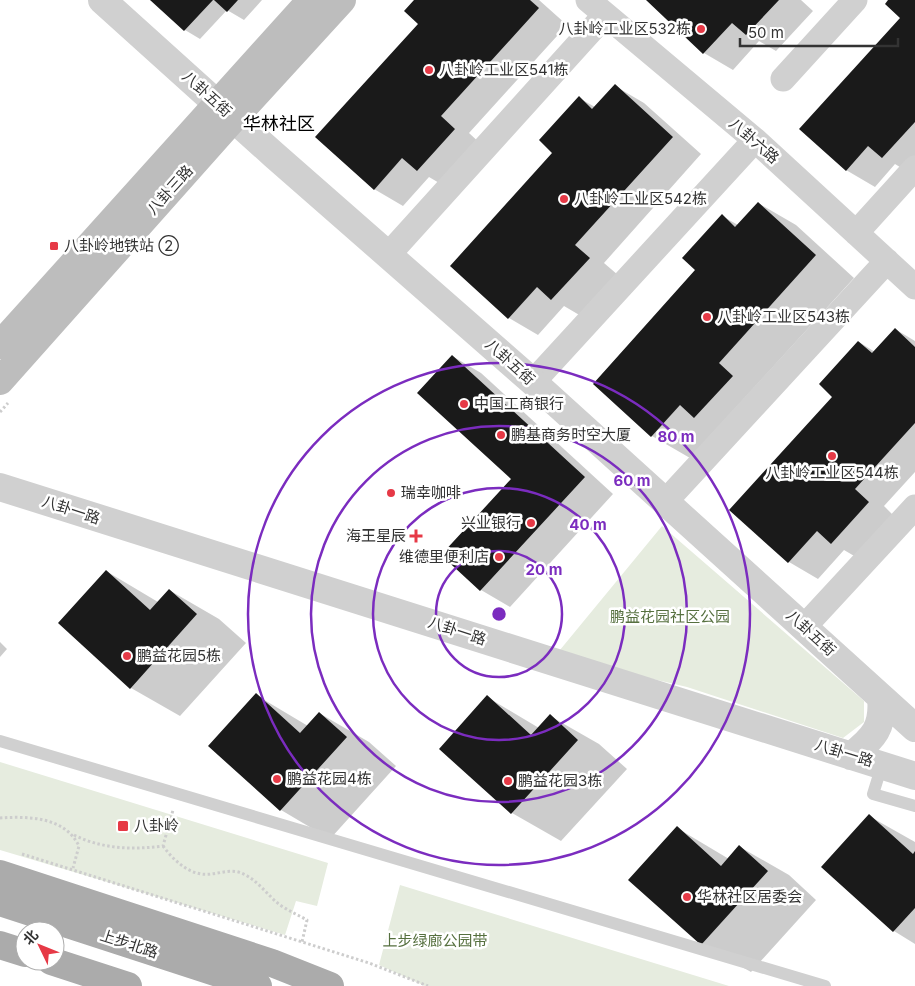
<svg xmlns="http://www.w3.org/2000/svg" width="915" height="986" viewBox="0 0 915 986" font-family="Inter,'Noto Sans SC',sans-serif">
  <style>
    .green { fill: #e6ecdf }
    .shadow { fill: #0003 }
    .building { fill: #1a1a1a }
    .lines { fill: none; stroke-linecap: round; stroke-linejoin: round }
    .path { stroke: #cdcdcd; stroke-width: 3; stroke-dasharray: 2.5 2.5; stroke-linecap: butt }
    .service { stroke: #d0d0d0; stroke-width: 12 }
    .minor { stroke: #d0d0d0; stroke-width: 25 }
    .tertiary { stroke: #d0d0d0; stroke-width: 28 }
    .secondary { stroke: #bdbdbd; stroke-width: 28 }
    .primary { stroke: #ababab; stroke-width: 28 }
    .ring { fill: none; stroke: #7b2cbf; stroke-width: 2.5 }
    .poi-dot { fill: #e63946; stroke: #fff; stroke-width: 2 }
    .labels { text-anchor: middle; stroke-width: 5; stroke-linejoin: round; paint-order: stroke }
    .poi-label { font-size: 15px; fill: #333; stroke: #fff; text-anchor: start }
    .street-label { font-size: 15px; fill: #333; stroke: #fff }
    .park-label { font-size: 15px; fill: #56703f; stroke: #fff }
    .quarter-label { font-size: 18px; fill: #000; stroke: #fff }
    .centre { fill: #7b2cbf; stroke: #fff; stroke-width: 2.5 }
    .ring-label { font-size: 15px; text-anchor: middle; font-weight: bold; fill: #7b2cbf; stroke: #fff; stroke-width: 5; stroke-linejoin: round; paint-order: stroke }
  </style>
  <rect width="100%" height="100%" fill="#fff"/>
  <!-- green -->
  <path class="green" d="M662,526L864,701V722L843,738L687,687L555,656Z
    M0,762L328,863L317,906L296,901L285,935L0,850Z
    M400,885L729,986H425L379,965Z"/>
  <!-- shadow -->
  <path class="shadow" d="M152,0H262L244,20L227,10L200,39L185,30Z
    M416,0H539L567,25L469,133L483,146L446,187L429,177L403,206L374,189L419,23Z
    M647,0H801L813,11L776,51L759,41L733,70L704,53Z
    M890,0H915V170L911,174L895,164L875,187L846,170L902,18Z
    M615,86L644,103L701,154L604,263L618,275L581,316L564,306L538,335L509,318L451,266L554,153L579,98L595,107Z
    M758,203L796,225L854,278L690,458L652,436L594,383L697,270L722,216L738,225Z
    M895,329L915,341V472L884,506L897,519L861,560L844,550L818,579L789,562L731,510L834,397L859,342L875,352Z
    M452,356L481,373L613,494L510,607L481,590L443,555L512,479Z
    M106,571L158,602L169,590L219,619L246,643L180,716L131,688Z
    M0,642L7,649L0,657Z
    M256,695L308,726L319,713L369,742L396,766L330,839L281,810L210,746Z
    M487,697L539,728L550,716L599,744L627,769L561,841L512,813Z
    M869,816L915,842V944L894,931L823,867Z
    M677,828L729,859L740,847L789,875L816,900L751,972L701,944Z"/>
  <!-- building -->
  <path class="building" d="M150,0H213L184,31Z
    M214,0H238L227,12Z
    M414,0H530L539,8L441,116L455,129L417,171L402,158L374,190L315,137L418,24L404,11Z
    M646,0H779L746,35L732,23L703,54Z
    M888,0H915V122L882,158L868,146L846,171L799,129L900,18L885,4Z
    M615,84L673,137L575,245L590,258L551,300L537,287L508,319L450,266L552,153L539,140L579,96L592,109Z
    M758,202L816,255L719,363L733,376L694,418L680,405L651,437L593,384L695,270L682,258L722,214L735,227Z
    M895,328L915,347V423L855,489L869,502L831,544L817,531L788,563L729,510L832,397L819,384L858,341L872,353Z
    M452,355L585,477L480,591L441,555L511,479L417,393Z
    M106,570L150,610L169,589L197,614L130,689L58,623Z
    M256,693L300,733L319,712L347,737L280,811L208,746Z
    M487,695L531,735L550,714L578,740L511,814L439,749Z
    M869,814L913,854L915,851V908L893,932L821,867Z
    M677,826L721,866L739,845L768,871L701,945L628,880Z"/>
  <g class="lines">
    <!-- path -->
    <path class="path" d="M0,412L8,403
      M0,818C29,816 65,817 79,846L73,868
      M74,835C102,849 132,850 163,846L173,810
      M163,846C174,861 191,877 211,874C221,873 232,869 241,873C257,879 267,895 280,905C289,911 298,915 307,920L302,942
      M22,854L369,963L428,986"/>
    <!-- service -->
    <path class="service" d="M0,741L825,986
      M882,765L873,794L915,806"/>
    <!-- minor -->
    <path class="minor" d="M588,0L755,140L915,287
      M783,79L855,0
      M856,233L915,168
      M389,254L605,15
      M533,382L755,140
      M665,502L887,261
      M804,627L915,507"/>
    <!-- tertiary -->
    <path class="tertiary" d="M102,0L274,155L533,382L915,728
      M0,487L915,776
      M851,756C874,738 884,727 881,697"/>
    <!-- secondary -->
    <path class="secondary" d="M0,345L311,0
      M0,381L234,118L342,0"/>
    <!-- primary -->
    <path class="primary" d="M0,874L272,963L330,986
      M0,902L258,986
      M0,945L25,953
      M51,961L128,986"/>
  </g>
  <!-- distance rings -->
  <g class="ring">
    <circle cx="499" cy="614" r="63"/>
    <circle cx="499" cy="614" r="126"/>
    <circle cx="499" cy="614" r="188"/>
    <circle cx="499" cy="614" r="251"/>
  </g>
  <!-- markers -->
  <g class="poi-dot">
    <circle cx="701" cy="29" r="5"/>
    <circle cx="429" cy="70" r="5"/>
    <circle cx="564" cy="199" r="5"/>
    <rect x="49" y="241" width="10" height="10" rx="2.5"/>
    <circle cx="707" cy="317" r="5"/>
    <circle cx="464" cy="404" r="5"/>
    <circle cx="501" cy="435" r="5"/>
    <circle cx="832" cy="456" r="5"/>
    <circle cx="391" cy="493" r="5"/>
    <circle cx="531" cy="523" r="5"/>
    <path d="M413.5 528.5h5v5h5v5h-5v5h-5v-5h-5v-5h5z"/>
    <circle cx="499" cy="557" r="5"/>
    <circle cx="127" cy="656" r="5"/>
    <circle cx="277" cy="779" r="5"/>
    <circle cx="508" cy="781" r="5"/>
    <rect x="117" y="820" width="12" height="12" rx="2.5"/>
    <circle cx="687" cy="897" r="5"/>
  </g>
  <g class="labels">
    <!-- poi labels -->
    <g class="poi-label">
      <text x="691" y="34" text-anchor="end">八卦岭工业区532栋</text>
      <text x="439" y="75">八卦岭工业区541栋</text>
      <text x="574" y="204">八卦岭工业区542栋</text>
      <text x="64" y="251">八卦岭地铁站 ②</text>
      <text x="717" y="322">八卦岭工业区543栋</text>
      <text x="474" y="409">中国工商银行</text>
      <text x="511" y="440">鹏基商务时空大厦</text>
      <text x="832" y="478" text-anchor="middle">八卦岭工业区544栋</text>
      <text x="401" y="498">瑞幸咖啡</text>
      <text x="521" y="528" text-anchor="end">兴业银行</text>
      <text x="406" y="541" text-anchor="end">海王星辰</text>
      <text x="489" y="562" text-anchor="end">维德里便利店</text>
      <text x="137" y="661">鹏益花园5栋</text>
      <text x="287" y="784">鹏益花园4栋</text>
      <text x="518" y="786">鹏益花园3栋</text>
      <text x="134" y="831">八卦岭</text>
      <text x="697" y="902">华林社区居委会</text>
    </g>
    <!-- street labels -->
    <g class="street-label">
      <text transform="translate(207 94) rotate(42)" y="5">八卦五街</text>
      <text transform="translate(754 141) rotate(41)" y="5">八卦六路</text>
      <text transform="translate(170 190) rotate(-48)" y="5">八卦三路</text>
      <text transform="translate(510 362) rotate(42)" y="5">八卦五街</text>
      <text transform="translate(71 510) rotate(18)" y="5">八卦一路</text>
      <text transform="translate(457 631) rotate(18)" y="5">八卦一路</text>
      <text transform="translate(811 633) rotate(42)" y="5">八卦五街</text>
      <text transform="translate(844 753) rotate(17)" y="5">八卦一路</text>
      <text transform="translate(129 944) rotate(18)" y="5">上步北路</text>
    </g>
    <!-- park labels -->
    <g class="park-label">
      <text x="670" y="622">鹏益花园社区公园</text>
      <text x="435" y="946">上步绿廊公园带</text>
    </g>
    <!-- quarter labels -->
    <g class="quarter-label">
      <text x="279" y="130">华林社区</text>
    </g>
  </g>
  <circle cx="499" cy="614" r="8" class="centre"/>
  <g class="ring-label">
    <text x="676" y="442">80 m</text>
    <text x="632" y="486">60 m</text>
    <text x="588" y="530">40 m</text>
    <text x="544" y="575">20 m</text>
  </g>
  <!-- north arrow -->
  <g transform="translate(40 946) rotate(313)"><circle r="24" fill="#ffffff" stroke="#adadad"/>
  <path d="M0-4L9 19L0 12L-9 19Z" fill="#e63946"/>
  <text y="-8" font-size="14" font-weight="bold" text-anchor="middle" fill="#333333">北</text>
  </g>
  <!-- scale -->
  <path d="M740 38v8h158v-8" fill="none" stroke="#333333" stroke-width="2.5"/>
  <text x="748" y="38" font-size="15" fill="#333333" stroke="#ffffff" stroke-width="4" paint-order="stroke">50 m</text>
</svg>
